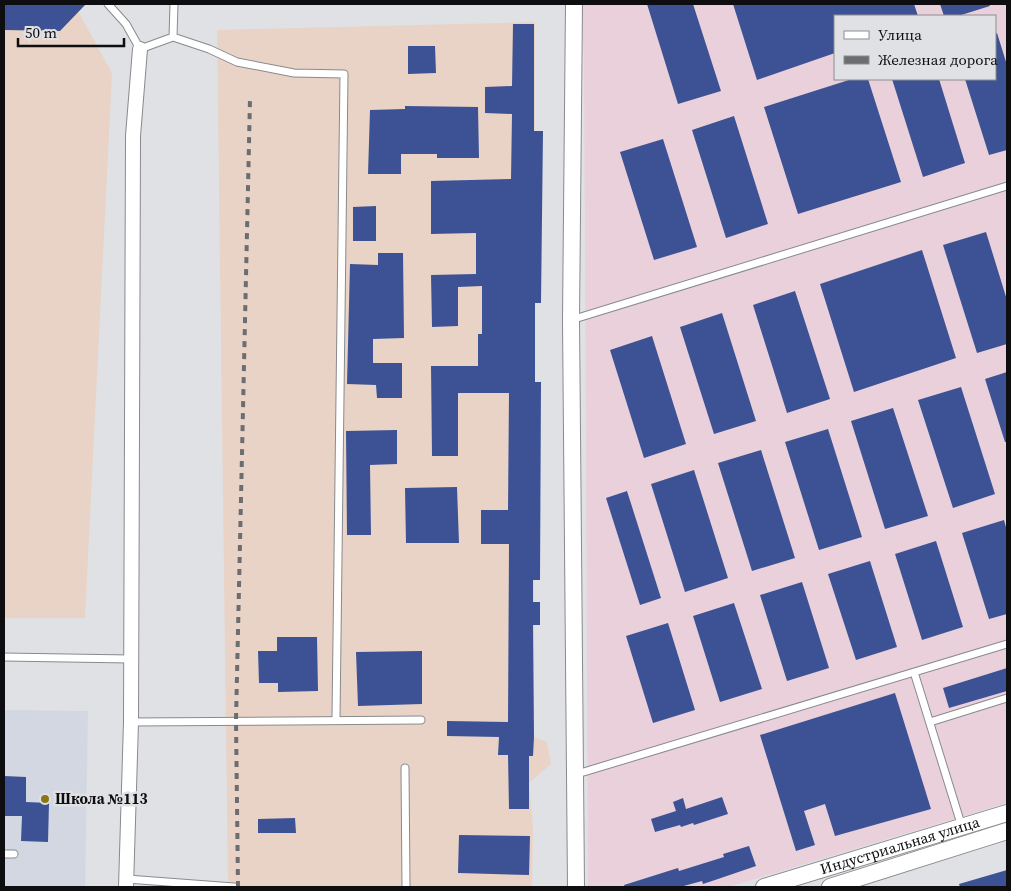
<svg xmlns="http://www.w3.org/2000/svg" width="1011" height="891" viewBox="0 0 1011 891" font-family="'Source Serif 4',serif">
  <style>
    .commercial { fill: #e9d0da; fill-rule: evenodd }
    .industrial { fill: #e9d3c6 }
    .built { fill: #d2d7e1 }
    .building { fill: #3c5295 }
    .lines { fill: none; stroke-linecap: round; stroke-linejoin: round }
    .service-casing { stroke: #888a8d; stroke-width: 9 }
    .minor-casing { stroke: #888a8d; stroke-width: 16 }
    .tertiary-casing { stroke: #888a8d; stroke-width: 18 }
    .service { stroke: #fff; stroke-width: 7 }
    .minor { stroke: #fff; stroke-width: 14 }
    .tertiary { stroke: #fff; stroke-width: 16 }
    .rail { stroke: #6c6d70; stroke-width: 4; stroke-dasharray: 6 6; stroke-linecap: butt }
    .poi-dot { fill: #8c7418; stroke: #e0e1e5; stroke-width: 2 }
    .labels { text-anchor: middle; stroke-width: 5; stroke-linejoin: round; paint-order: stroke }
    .poi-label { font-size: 15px; font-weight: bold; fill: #0e0e10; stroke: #e0e1e5; text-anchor: start }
    .street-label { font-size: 15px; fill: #0e0e10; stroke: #e0e1e5 }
  </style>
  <rect width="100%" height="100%" fill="#e0e1e5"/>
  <!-- commercial -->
  <path class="commercial" d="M581,4H1007V803L728,887H588L584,56ZM835,16H995V79H835Z"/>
  <!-- industrial -->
  <path class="industrial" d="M4,4H74L112,73L85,618H4Z
    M535,22L534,737L547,742L551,764L529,783L533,827L532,887H228L217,30Z"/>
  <!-- built -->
  <path class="built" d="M4,710L88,711L85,887H4Z"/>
  <!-- building -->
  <path class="building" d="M4,4H86L60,31L4,30Z
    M647,4H693L721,91L678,104Z
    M733,4H914L918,16H835V53L757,80Z
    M940,4H989L990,6L958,16H944Z
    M513,24H534V131H543L541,303H535V382H541L540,580H533V602H540V625H533L534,737L533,756H529V809H509L508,755H498L499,737L447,736V721L508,722L509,544H481V510H508L509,393H458V456H432L431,366H478V334H482V286L458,287V326L432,327L431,275L476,274V233L431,234V181L511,179L512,114L485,113V87L512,86Z
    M997,33L1007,65V150L989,155L965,79H995V34Z
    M408,46H435L436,73L408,74Z
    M852,79H868L901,182L798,214L764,107Z
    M892,79H939L965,163L923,177Z
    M405,106L478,107L479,158H437V154H401V174H368L370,110L405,109Z
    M734,116L768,224L726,238L692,130Z
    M663,139L697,247L654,260L620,152Z
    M376,206V241H353V207Z
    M986,232L1007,300V344L977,353L943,245Z
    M922,250L956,358L854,392L820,284Z
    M378,253H403L404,338L373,339V363H402V398H377L376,385L347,384L350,264L378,265Z
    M795,291L830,399L787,413L753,305Z
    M722,313L756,421L714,434L680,327Z
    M652,336L686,444L644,458L610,350Z
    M1007,372V442H1005L985,379Z
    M961,387L995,494L953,508L918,400Z
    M893,408L928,516L885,529L851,421Z
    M828,429L862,537L819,550L785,442Z
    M397,430V464L370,465L371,535H347L346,431Z
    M761,450L795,558L752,571L718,463Z
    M694,470L728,578L685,592L651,484Z
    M457,487L459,543H406L405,488Z
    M627,491L661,598L640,605L606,498Z
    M1004,520L1007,531V614L989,619L962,533Z
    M936,541L963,627L922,640L895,554Z
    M870,561L897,647L856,660L828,574Z
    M802,582L829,668L787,681L760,595Z
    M734,603L762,689L720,702L693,616Z
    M668,623L695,710L653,723L626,636Z
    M277,637H317L318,691L278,692V683H259L258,651H277Z
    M422,651V704L358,706L356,652Z
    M1007,668V691L949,708L943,688Z
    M895,693L931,809L835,836L825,804L804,811L815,845L796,851L760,735Z
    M4,776L26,777V802L49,803L48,842L21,841L22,816H4Z
    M722,797L728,814L694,825L693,823L681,827L680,825L655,832L651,819L676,811L673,802L683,798L686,809Z
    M295,818L296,833H258V819Z
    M459,835L530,836L529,875L458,873Z
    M749,846L756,866L718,879L703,884L702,881L680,887H625L624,885L678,868L679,871L724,857L723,854Z
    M1007,870V887H960L959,884Z"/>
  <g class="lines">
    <defs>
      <path id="service" d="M108,4L126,24L140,49L173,37L209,49L237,62L294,73L344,74L336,719
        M173,37L174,4
        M571,320L1007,186
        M4,657L130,659
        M914,672L962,827
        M131,722L421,720
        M930,722L1007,698
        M405,768L406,887
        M577,774L1007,644
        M4,854H14
        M127,879L234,887"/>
      <path id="minor" d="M126,887L131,722L133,136L140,49"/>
      <g id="tertiary">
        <path d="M574,4L571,320L576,887"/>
        <path id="s1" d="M764,887L1007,813"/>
        <path d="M830,887L1007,831"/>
      </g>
    </defs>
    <!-- service casing -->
    <use href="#service" class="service-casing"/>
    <!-- minor casing -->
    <use href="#minor" class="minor-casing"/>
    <!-- tertiary casing -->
    <use href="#tertiary" class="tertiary-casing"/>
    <!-- service -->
    <use href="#service" class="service"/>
    <!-- minor -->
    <use href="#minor" class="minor"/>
    <!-- tertiary -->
    <use href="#tertiary" class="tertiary"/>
    <!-- rail -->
    <path class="rail" d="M238,887L236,720L250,99"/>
  </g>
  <!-- markers -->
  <circle class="poi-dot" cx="45" cy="799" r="5"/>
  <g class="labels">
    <!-- poi labels -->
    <g class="poi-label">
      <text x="55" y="804">Школа №113</text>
    </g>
    <!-- street labels -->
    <g class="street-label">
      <text dy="5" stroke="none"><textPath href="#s1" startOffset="142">Индустриальная улица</textPath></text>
    </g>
  </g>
  <!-- border -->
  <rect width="1011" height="891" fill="none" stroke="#0e0e10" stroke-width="10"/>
  <!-- legend -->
  <rect x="834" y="15" width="162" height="65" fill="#e0e1e5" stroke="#8c8d90"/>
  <rect x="844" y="31" width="25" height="8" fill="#ffffff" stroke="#8c8d90"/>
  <text x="878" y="40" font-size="15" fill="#0e0e10">Улица</text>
  <rect x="844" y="56" width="25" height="8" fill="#6c6d70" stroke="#8c8d90"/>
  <text x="878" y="65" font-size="15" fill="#0e0e10">Железная дорога</text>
  <!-- scale -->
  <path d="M18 38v8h106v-8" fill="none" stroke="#0e0e10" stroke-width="2.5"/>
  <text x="25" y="38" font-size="15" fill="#0e0e10" stroke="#e0e1e5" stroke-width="4" paint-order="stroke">50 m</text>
</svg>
